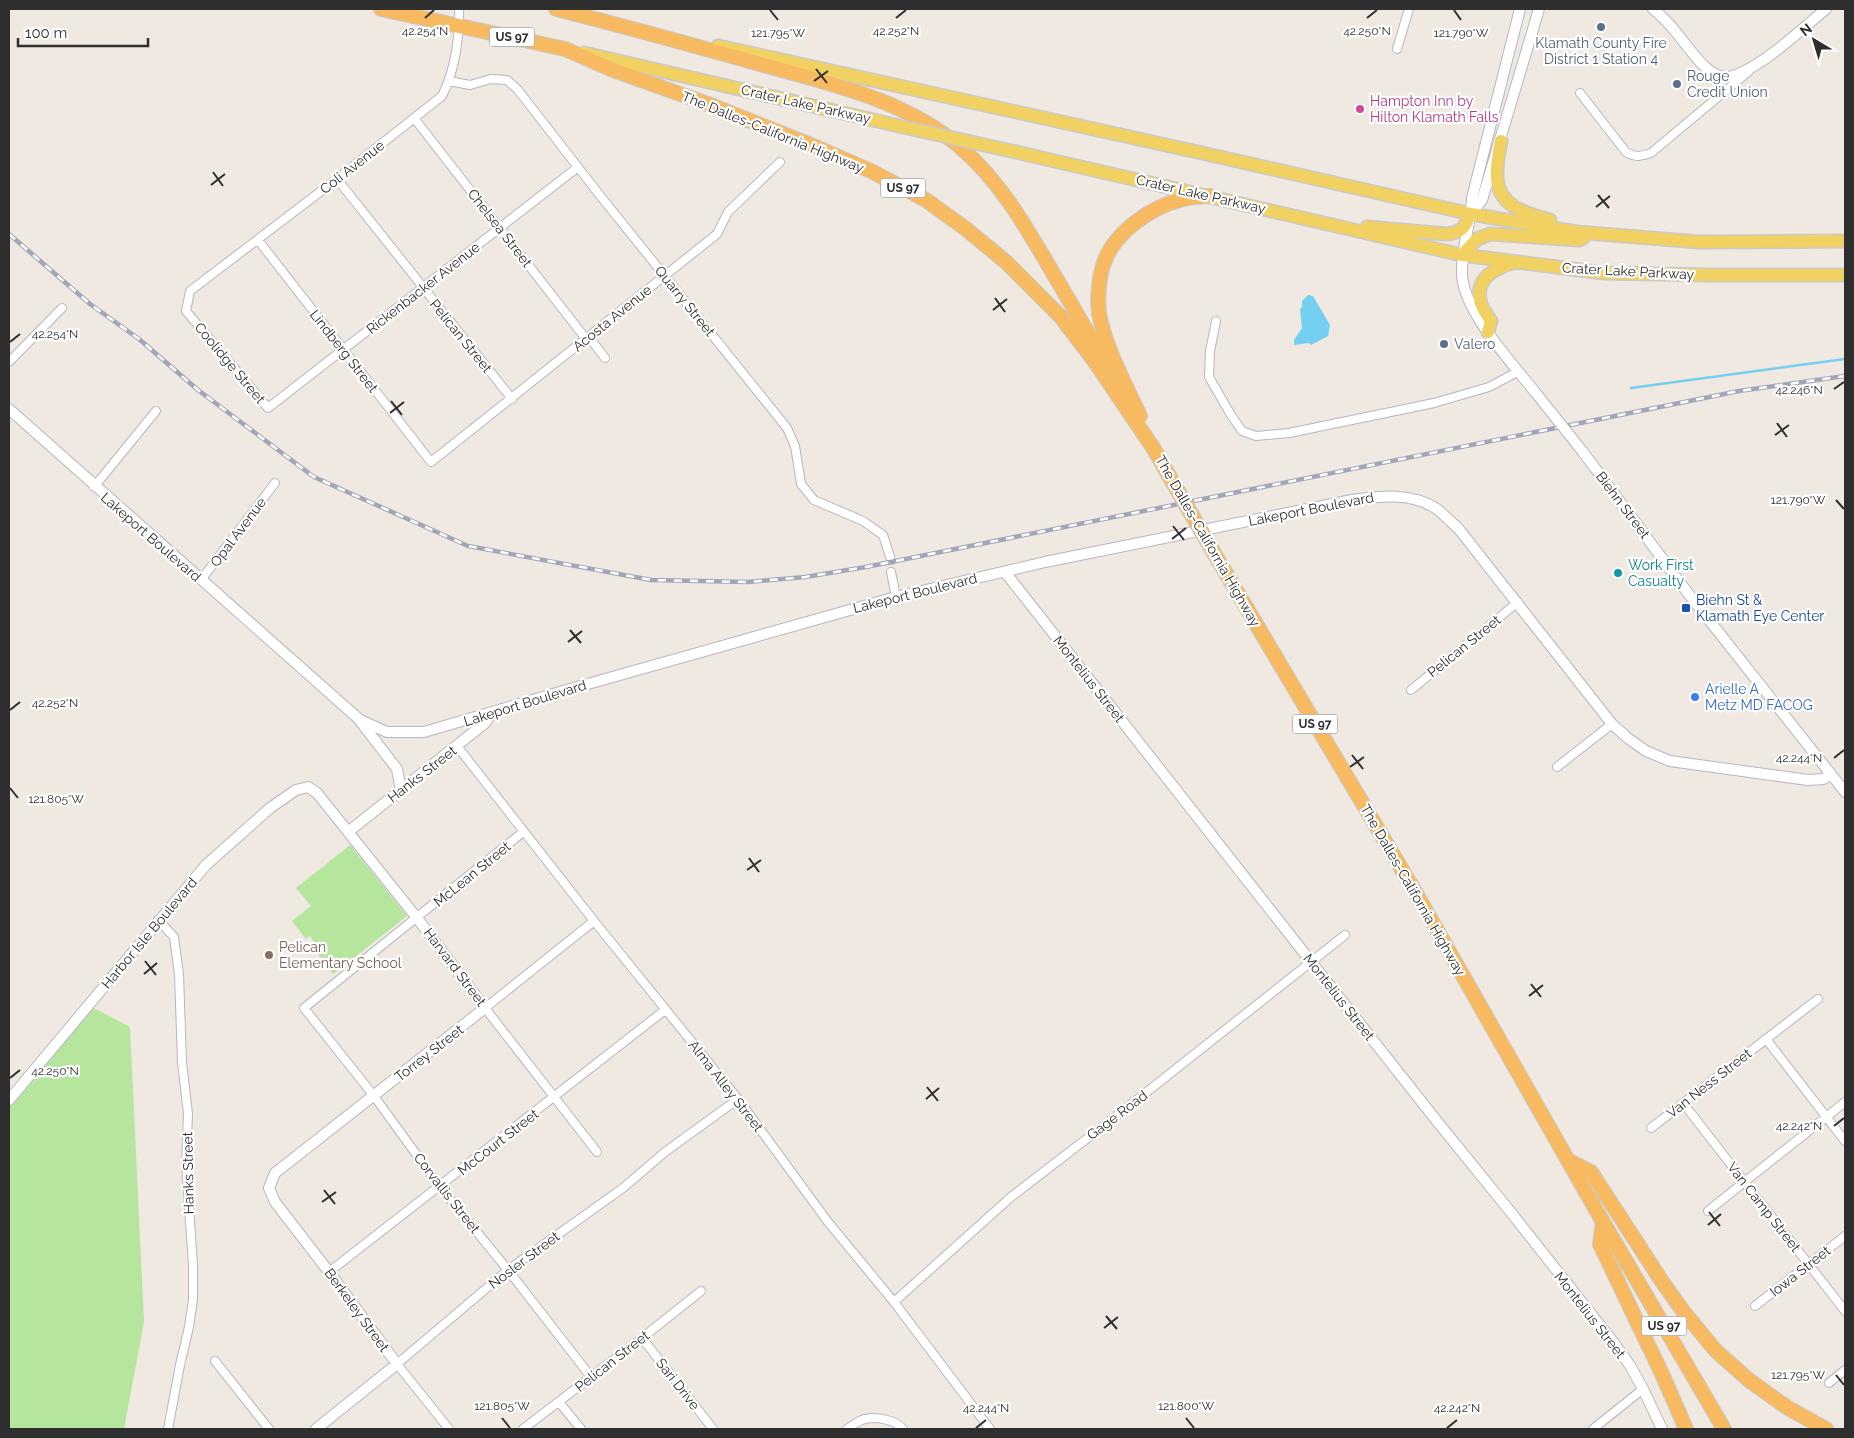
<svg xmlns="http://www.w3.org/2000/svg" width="1854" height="1438" viewBox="0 0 1854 1438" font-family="Raleway,sans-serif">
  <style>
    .green { fill: #b6e59e }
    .water { fill: #75cff0 }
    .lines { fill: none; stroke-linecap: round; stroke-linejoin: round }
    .stream { stroke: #75cff0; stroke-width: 2.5 }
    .minor-tunnel { stroke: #c8c4bd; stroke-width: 8; stroke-dasharray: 8 4; stroke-linecap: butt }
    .minor-casing { stroke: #b4b7c1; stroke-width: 10 }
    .tertiary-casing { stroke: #b4b7c1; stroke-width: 12 }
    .primary-casing { stroke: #c9c9c9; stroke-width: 15 }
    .trunk-casing { stroke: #c9c9c9; stroke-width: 16 }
    .minor { stroke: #fff; stroke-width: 8 }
    .tertiary { stroke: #fff; stroke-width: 10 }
    .primary { stroke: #f2d163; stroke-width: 12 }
    .trunk { stroke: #f8ba60; stroke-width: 14 }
    .rail-casing { stroke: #a3a6b8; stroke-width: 4.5 }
    .rail { stroke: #fff; stroke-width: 2.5; stroke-dasharray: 8; stroke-linecap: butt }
    .tertiary-bridge-casing { stroke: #b4b7c1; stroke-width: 12; stroke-linecap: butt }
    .primary-bridge-casing { stroke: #c9c9c9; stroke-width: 15; stroke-linecap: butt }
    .trunk-bridge-casing { stroke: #c9c9c9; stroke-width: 16; stroke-linecap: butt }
    .tertiary-bridge { stroke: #fff; stroke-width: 10 }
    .primary-bridge { stroke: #f2d163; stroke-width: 12 }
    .trunk-bridge { stroke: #f8ba60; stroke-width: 14 }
    .ticks { fill: none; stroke: #2e2e2e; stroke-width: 2 }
    .service-dot { fill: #5c6f8a; stroke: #fff; stroke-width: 2 }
    .hotel-dot { fill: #d1479c; stroke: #fff; stroke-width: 2 }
    .culture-dot { fill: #0f9aa8; stroke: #fff; stroke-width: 2 }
    .transit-dot { fill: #1a4fb4; stroke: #fff; stroke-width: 2 }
    .shop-dot { fill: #3f7fe0; stroke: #fff; stroke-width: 2 }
    .education-dot { fill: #8d6e63; stroke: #fff; stroke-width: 2 }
    .labels { text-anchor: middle; stroke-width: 4.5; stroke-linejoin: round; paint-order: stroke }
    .shield { fill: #fff; stroke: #6d6d6d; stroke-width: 1 }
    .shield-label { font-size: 12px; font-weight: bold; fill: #2e2e2e }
    .service-label { font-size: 14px; fill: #4e5e75; stroke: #fff; text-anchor: start }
    .hotel-label { font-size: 14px; fill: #b23c85; stroke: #fff; text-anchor: start }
    .street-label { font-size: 14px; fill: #2e2e2e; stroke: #fff }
    .culture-label { font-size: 14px; fill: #0d838f; stroke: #fff; text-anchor: start }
    .transit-label { font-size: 14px; fill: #164399; stroke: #fff; text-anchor: start }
    .shop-label { font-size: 14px; fill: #366cbe; stroke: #fff; text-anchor: start }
    .education-label { font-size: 14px; fill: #785e54; stroke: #fff; text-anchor: start }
    .ticks-label { font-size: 12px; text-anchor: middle; fill: #2e2e2e; stroke: #fff; stroke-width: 4.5; stroke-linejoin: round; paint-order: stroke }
  </style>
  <rect width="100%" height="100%" fill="#efe9e1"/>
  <!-- green -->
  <path class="green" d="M350,845L407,916L333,974L311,945L314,942L310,936L306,939L292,921L311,906L296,888Z
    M88,1005L130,1027L144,1322L124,1429H9V1100Z"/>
  <!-- water -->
  <path class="water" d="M1308,295L1313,296L1330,325L1328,336L1311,345L1309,343L1294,345V340L1302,328L1300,309L1302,307V301Z"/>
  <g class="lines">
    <!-- stream -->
    <path class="stream" d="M1631,388L1845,359"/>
    <!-- minor-tunnel -->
    <path class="minor-tunnel" d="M890,557L891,572"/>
    <defs>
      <path id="minor" d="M459,9C460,37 455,70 442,96L337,179L190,291L186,311L268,408L578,167
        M1397,49L1409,9
        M449,81L470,85L491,79L507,80L518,90L598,193L787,428L795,446L801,484L814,500L863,521L883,535L890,557
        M1580,93L1626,152C1636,158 1641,156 1651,153L1748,72
        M414,118L586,339
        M337,179L512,399
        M258,240L431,462L717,234L728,212L780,162
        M1216,321L1210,351L1209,377L1231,415L1242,431L1256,436L1289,433L1434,403L1489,387L1519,371
        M589,337L605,358
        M9,362L62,308
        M94,487L156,411
        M891,572L896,597
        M201,580L275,483
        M1411,690L1518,602
        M457,746L594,921L738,1099L828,1222L894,1302L990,1429
        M1557,767L1612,724
        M523,832L304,1008L374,1096L440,1187L508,1270L591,1377
        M158,920L174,937L179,974L182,1062L188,1114L186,1163L193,1265V1299L189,1327L180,1365L168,1429
        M594,921L485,1008L597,1152
        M1766,1039L1845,1141
        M1683,1103L1845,1311
        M1651,1128L1818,999
        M1708,1211L1845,1102
        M329,1272L665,1010
        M894,1302L1011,1197L1124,1110L1345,935
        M1755,1306L1845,1236
        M642,1338L713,1429
        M215,1361L269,1429
        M1829,1383L1845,1370
        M559,1402L581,1429
        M449,1429L397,1364L508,1270L623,1188L665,1152L738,1099
        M523,1429L642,1338L701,1291
        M847,1429C852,1426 859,1420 865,1419C876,1416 896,1420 903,1429
        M1593,1429L1643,1389"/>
      <path id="tertiary" d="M1520,9L1472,198C1471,224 1461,248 1462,274C1463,311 1512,363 1535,392
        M1653,9C1673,24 1685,46 1702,64C1709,71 1718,78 1728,77C1757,72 1803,28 1826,9
        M1471,214L1482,200L1539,9
        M9,409L360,720L387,732H424L577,687L896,597L1045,562L1352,500C1380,496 1411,492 1437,509C1444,515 1451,522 1458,528L1612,724L1629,739L1646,751L1670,761L1808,780L1823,779L1831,775
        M1583,452L1690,596L1845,792
        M1005,572L1312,963L1436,1120L1509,1210L1614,1343L1631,1367L1643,1389L1662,1429
        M360,721L397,769L401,791
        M348,832L485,723L492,713
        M9,1100L206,865L270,808L296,790L308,787L317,793L417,918L485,1008L275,1173L269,1188L275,1202L329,1272L397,1364L316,1429"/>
      <path id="primary" d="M718,46L1202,153L1471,214L1576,232L1699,242L1845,241
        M584,53L899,126
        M1501,141C1499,153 1496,165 1497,177C1498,206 1526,214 1550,220
        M1016,152L1462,255L1604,273L1709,275H1845
        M1367,227L1446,234C1462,233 1464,228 1471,214
        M1462,255L1477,239L1490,234L1579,240L1583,238
        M1488,332L1491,321C1487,315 1481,307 1480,300C1476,278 1494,269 1512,263"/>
      <path id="trunk" d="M381,9L565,49L613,70L708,104L811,145L871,171L926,200L966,229L1006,262L1060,316L1095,362L1154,449L1168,474
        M556,9C624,26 692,45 760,64C830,84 904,99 960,147C999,180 1025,225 1050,268C1069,300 1088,333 1107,366
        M1140,416C1126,386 1104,345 1099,313C1097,297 1099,275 1105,260C1116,232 1151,207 1180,200C1189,197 1200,197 1210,196
        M1214,553L1417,895L1603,1222L1724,1429
        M1569,1161L1591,1172L1663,1283L1683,1311L1716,1351L1750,1381L1788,1408L1826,1429
        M1603,1222L1600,1244L1663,1376L1686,1429"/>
    </defs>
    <!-- minor casing -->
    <use href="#minor" class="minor-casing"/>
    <!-- tertiary casing -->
    <use href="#tertiary" class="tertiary-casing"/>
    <!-- primary casing -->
    <use href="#primary" class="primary-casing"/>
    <!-- trunk casing -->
    <use href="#trunk" class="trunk-casing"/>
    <!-- minor -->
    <use href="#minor" class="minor"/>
    <!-- tertiary -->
    <use href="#tertiary" class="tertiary"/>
    <!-- primary -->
    <use href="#primary" class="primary"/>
    <!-- trunk -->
    <use href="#trunk" class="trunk"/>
    <defs>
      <path id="rail" d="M9,234L90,304L139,339L198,390L314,477L468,546L651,580L748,582L805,577L866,567L1739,391L1845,376"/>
    </defs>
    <!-- rail casing -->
    <use href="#rail" class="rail-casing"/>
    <!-- rail -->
    <use href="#rail" class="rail"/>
    <defs>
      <path id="tertiary-bridge" d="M1535,392L1583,452"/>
      <path id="primary-bridge" d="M899,126L1016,152"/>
      <path id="trunk-bridge" d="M1168,474L1214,553"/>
    </defs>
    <!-- tertiary-bridge casing -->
    <use href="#tertiary-bridge" class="tertiary-bridge-casing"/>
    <!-- primary-bridge casing -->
    <use href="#primary-bridge" class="primary-bridge-casing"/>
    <!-- trunk-bridge casing -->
    <use href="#trunk-bridge" class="trunk-bridge-casing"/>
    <!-- tertiary-bridge -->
    <use href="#tertiary-bridge" class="tertiary-bridge"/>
    <!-- primary-bridge -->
    <use href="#primary-bridge" class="primary-bridge"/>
    <!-- trunk-bridge -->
    <use href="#trunk-bridge" class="trunk-bridge"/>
  </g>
  <!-- ticks -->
  <path class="ticks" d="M770,10L778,20M1454,10L1461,20M425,18L434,10M896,18L906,10M1367,18L1377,10M816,69L827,83M814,81L828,71M213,172L223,186M211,185L225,174M1598,195L1609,208M1596,207L1610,196M995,298L1005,312M993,310L1007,299M10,342L20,334M1834,389L1844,382M391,401L402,415M390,413L404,402M1777,423L1787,437M1775,435L1789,425M1836,500L1844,509M1173,526L1184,540M1172,539L1186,528M570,630L581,643M568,642L582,631M10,710L20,702M1352,755L1363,769M1834,758L1844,750M1350,767L1364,757M10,788L18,798M749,858L759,872M747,870L761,860M145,961L156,975M144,974L157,963M1531,984L1541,997M1529,996L1543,985M10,1078L20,1070M927,1087L938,1101M926,1099L939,1088M1834,1126L1844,1118M324,1190L335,1204M322,1202L336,1192M1709,1212L1720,1226M1708,1225L1721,1214M1106,1316L1117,1329M1104,1328L1118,1317M1836,1375L1844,1385M502,1418L510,1428M1186,1418L1194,1428M976,1428L986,1420M1447,1428L1457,1420"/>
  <!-- markers -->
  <g class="service-dot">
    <circle cx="1601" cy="27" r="5"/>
    <circle cx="1677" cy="84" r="5"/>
    <circle cx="1444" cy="344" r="5"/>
  </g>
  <circle class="hotel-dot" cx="1360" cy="109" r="5"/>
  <circle class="culture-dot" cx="1618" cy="573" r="5"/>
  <rect class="transit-dot" x="1681" y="603" width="10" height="10" rx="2.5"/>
  <circle class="shop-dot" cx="1695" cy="697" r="5"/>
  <circle class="education-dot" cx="269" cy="955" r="5"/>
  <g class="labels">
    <!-- shield labels -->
    <g class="shield">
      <rect x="489.5" y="27.5" width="45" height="19" rx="4"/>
      <rect x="880.5" y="178.5" width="45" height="19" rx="4"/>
      <rect x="1292.5" y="714.5" width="45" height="19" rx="4"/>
      <rect x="1641.5" y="1316.5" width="45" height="19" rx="4"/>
    </g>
    <g class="shield-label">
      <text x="512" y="41">US 97</text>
      <text x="903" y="192">US 97</text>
      <text x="1315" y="728">US 97</text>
      <text x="1664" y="1330">US 97</text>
    </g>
    <!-- service labels -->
    <g class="service-label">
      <text x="1601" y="48" text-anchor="middle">Klamath County Fire<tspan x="1601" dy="16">District 1 Station 4</tspan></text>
      <text x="1687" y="81">Rouge<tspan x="1687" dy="16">Credit Union</tspan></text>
      <text x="1454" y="349">Valero</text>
    </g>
    <!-- hotel labels -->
    <g class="hotel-label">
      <text x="1370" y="106">Hampton Inn by<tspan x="1370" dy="16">Hilton Klamath Falls</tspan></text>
    </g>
    <!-- street labels -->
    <g class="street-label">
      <text transform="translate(806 104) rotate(13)" y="5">Crater Lake Parkway</text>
      <text transform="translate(773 132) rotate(22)" y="5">The Dalles-California Highway</text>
      <text transform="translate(352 167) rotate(-38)" y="5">Coli Avenue</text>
      <text transform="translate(1201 194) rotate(13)" y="5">Crater Lake Parkway</text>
      <text transform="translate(500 228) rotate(52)" y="5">Chelsea Street</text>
      <text transform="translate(1628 271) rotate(3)" y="5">Crater Lake Parkway</text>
      <text transform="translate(423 288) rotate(-38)" y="5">Rickenbacker Avenue</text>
      <text transform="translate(685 301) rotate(51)" y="5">Quarry Street</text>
      <text transform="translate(612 318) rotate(-39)" y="5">Acosta Avenue</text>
      <text transform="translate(461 336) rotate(51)" y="5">Pelican Street</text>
      <text transform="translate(344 351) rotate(52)" y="5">Lindberg Street</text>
      <text transform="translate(230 363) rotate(50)" y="5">Coolidge Street</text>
      <text transform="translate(1623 505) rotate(53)" y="5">Biehn Street</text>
      <text transform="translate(1311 509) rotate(-11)" y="5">Lakeport Boulevard</text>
      <text transform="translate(238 532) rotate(-53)" y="5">Opal Avenue</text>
      <text transform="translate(151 537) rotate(41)" y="5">Lakeport Boulevard</text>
      <text transform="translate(1208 541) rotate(60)" y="5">The Dalles-California Highway</text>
      <text transform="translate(915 593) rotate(-14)" y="5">Lakeport Boulevard</text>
      <text transform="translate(1464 646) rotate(-39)" y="5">Pelican Street</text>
      <text transform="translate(1089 679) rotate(52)" y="5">Montelius Street</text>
      <text transform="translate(525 703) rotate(-17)" y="5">Lakeport Boulevard</text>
      <text transform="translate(422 774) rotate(-38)" y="5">Hanks Street</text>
      <text transform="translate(472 874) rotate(-39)" y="5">McLean Street</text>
      <text transform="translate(1413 890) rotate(60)" y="5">The Dalles-California Highway</text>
      <text transform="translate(149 933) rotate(-50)" y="5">Harbor Isle Boulevard</text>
      <text transform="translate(455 967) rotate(53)" y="5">Harvard Street</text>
      <text transform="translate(1339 997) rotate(52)" y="5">Montelius Street</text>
      <text transform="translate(429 1053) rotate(-38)" y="5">Torrey Street</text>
      <text transform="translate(1709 1083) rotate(-38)" y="5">Van Ness Street</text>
      <text transform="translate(726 1086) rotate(52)" y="5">Alma Alley Street</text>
      <text transform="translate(1117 1115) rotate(-37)" y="5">Gage Road</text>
      <text transform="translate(498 1142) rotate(-38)" y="5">McCourt Street</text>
      <text transform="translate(188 1173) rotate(-91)" y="5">Hanks Street</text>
      <text transform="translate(447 1193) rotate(52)" y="5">Corvallis Street</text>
      <text transform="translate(1764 1207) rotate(52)" y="5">Van Camp Street</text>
      <text transform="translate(524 1260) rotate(-37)" y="5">Nosler Street</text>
      <text transform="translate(1800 1271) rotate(-38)" y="5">Iowa Street</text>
      <text transform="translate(357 1310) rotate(54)" y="5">Berkeley Street</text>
      <text transform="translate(1590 1315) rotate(52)" y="5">Montelius Street</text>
      <text transform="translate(612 1361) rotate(-38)" y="5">Pelican Street</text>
      <text transform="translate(678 1384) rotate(52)" y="5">Sari Drive</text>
    </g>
    <!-- culture labels -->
    <g class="culture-label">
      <text x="1628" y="570">Work First<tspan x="1628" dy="16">Casualty</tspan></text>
    </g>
    <!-- transit labels -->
    <g class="transit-label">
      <text x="1696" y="605">Biehn St &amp;<tspan x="1696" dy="16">Klamath Eye Center</tspan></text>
    </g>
    <!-- shop labels -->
    <g class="shop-label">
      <text x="1705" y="694">Arielle A<tspan x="1705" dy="16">Metz MD FACOG</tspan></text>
    </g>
    <!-- education labels -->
    <g class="education-label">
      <text x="279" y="952">Pelican<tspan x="279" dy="16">Elementary School</tspan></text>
    </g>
  </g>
  <g class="ticks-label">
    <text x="425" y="35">42.254°N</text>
    <text x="896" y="35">42.252°N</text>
    <text x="1367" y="35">42.250°N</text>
    <text x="778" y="37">121.795°W</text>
    <text x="1461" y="37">121.790°W</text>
    <text x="55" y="338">42.254°N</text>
    <text x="1799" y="394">42.246°N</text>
    <text x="1798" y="504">121.790°W</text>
    <text x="55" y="707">42.252°N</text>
    <text x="1799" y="762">42.244°N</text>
    <text x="56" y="803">121.805°W</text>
    <text x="55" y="1075">42.250°N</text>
    <text x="1799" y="1130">42.242°N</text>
    <text x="1798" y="1379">121.795°W</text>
    <text x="502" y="1410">121.805°W</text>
    <text x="1186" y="1410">121.800°W</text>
    <text x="986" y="1412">42.244°N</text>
    <text x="1457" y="1412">42.242°N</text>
  </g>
  <!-- border -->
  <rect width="1854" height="1438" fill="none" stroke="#2e2e2e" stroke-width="20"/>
  <!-- north arrow -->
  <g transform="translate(1814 40) rotate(322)" stroke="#ffffff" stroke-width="4" paint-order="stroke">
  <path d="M0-4L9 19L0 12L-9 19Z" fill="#2e2e2e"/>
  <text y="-8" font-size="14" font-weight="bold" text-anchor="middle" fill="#2e2e2e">N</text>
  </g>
  <!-- scale -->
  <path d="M18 38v8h130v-8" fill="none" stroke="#2e2e2e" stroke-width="2.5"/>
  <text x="25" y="38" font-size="15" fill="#2e2e2e" stroke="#ffffff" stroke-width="4" paint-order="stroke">100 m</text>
</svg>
